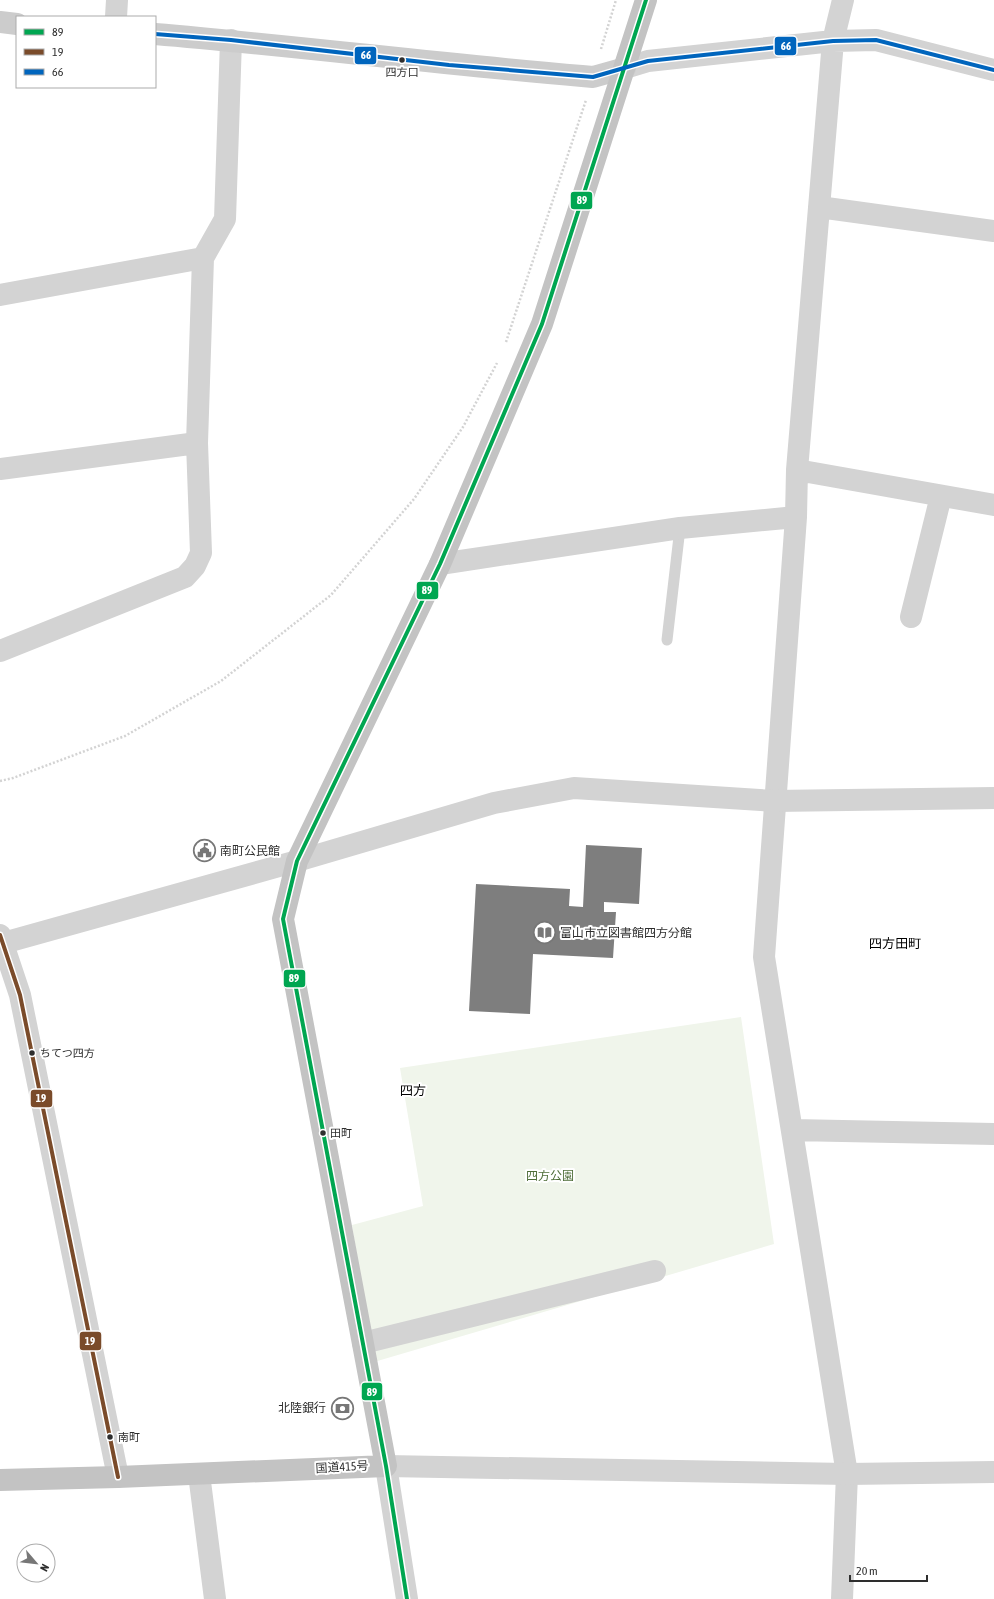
<svg xmlns="http://www.w3.org/2000/svg" width="994" height="1599" viewBox="0 0 994 1599" font-family="'Asap Condensed','Noto Sans JP',sans-serif">
  <style>
    .green { fill: #f0f5eb }
    .building { fill: #7e7e7e }
    .lines { fill: none; stroke-linecap: round; stroke-linejoin: round }
    .path { stroke: #d3d3d3; stroke-width: 2.5; stroke-dasharray: 2 2; stroke-linecap: butt }
    .service { stroke: #d3d3d3; stroke-width: 11 }
    .minor { stroke: #d3d3d3; stroke-width: 22 }
    .tertiary { stroke: #d3d3d3; stroke-width: 22 }
    .secondary { stroke: #ccc; stroke-width: 22 }
    .trunk { stroke: #c3c3c3; stroke-width: 22 }
    .bus-1-casing { stroke: #fff; stroke-width: 7 }
    .bus-2-casing { stroke: #fff; stroke-width: 7 }
    .bus-3-casing { stroke: #fff; stroke-width: 7 }
    .bus-1 { stroke: #00a651; stroke-width: 4 }
    .bus-2 { stroke: #7a4b2a; stroke-width: 4 }
    .bus-3 { stroke: #0065bd; stroke-width: 4 }
    .bus-dot { fill: #2e2e2e; stroke: #fff; stroke-width: 1.5 }
    .labels { text-anchor: middle; stroke-width: 4; stroke-linejoin: round; paint-order: stroke }
    .bus-label { font-size: 11px; fill: #2e2e2e; stroke: #fff; text-anchor: start }
    .poi-label { font-size: 12px; fill: #2e2e2e; stroke: #fff; text-anchor: start }
    .park-label { font-size: 12px; fill: #4e6d38; stroke: #fff }
    .street-label { font-size: 12px; fill: #2e2e2e; stroke: #fff }
    .neighbourhood-label { font-size: 13px; fill: #000; stroke: #fff }
    .line-badge { stroke: #fff; stroke-width: 1.5 }
    .badge-label { font-size: 11px; text-anchor: middle; font-weight: bold; fill: #fff }
  </style>
  <rect width="100%" height="100%" fill="#fff"/>
  <!-- green -->
  <path class="green" d="M741,1017L774,1244L374,1362L352,1225L423,1206L400,1068Z"/>
  <!-- building -->
  <path class="building" d="M586,845L642,848L639,904L604,902V912H616L613,958L533,954L530,1014L469,1011L476,884L570,889L569,906L583,907Z"/>
  <g class="lines">
    <!-- path -->
    <path class="path" d="M601,49L616,0
      M506,342L586,100
      M0,781L13,778L125,736L221,681L331,595L414,499L463,427L497,363"/>
    <!-- service -->
    <path class="service" d="M667,640L680,528"/>
    <!-- minor -->
    <path class="minor" d="M116,17L117,0
      M625,68L648,61L833,41L876,40L994,70
      M819,207L994,231
      M0,295L203,258
      M0,469L197,443
      M797,470L994,505
      M440,564L680,528L796,517
      M911,617L941,496
      M0,651L185,577L195,566L201,553L197,443L203,258L225,219L231,40
      M0,935L20,995L118,1477
      M792,1130L994,1134
      M363,1343L655,1271
      M386,1466L407,1599
      M199,1474L215,1599
      M842,1599L847,1474L764,957L796,517L797,470L833,41L843,0"/>
    <!-- tertiary -->
    <path class="tertiary" d="M0,944L297,861L494,803L574,788L774,801L994,798
      M386,1466L847,1474L994,1472"/>
    <!-- secondary -->
    <path class="secondary" d="M0,22L17,24
      M155,34C297,46 439,64 582,76L593,77L625,68"/>
    <!-- trunk -->
    <path class="trunk" d="M0,1480L118,1477L386,1466L283,919L297,861L440,564L542,324L646,0"/>
    <defs>
      <path id="bus-1" d="M407,1599L386,1466L283,919L297,861L440,564L542,324L646,0"/>
      <path id="bus-2" d="M0,935L20,995L118,1477"/>
      <path id="bus-3" d="M155,34L231,40L449,65L593,77L648,61L833,41L876,40L994,70"/>
    </defs>
    <!-- bus-1 casing -->
    <use href="#bus-1" class="bus-1-casing"/>
    <!-- bus-2 casing -->
    <use href="#bus-2" class="bus-2-casing"/>
    <!-- bus-3 casing -->
    <use href="#bus-3" class="bus-3-casing"/>
    <!-- bus-1 -->
    <use href="#bus-1" class="bus-1"/>
    <!-- bus-2 -->
    <use href="#bus-2" class="bus-2"/>
    <!-- bus-3 -->
    <use href="#bus-3" class="bus-3"/>
  </g>
  <!-- icons -->
  <defs>
    <symbol id="civic-ring" viewBox="-11 -11 22 22"><circle r="9.5" fill="#fff" stroke="#777" stroke-width="1.5"/><path d="M-.6-6.5H3V-4.5H.6V-3L4-1V1h2V6H-6V1h2V-1L-.6-3ZM-1.2 2.5V6h2.4V2.5Z" fill="#777"/></symbol>
    <symbol id="library-ring" viewBox="-11 -11 22 22"><circle r="9.5" fill="#fff" stroke="#777" stroke-width="1.5"/><path d="M-6-4Q-3-5.5-.7-3.5V5Q-3 3-6 4ZM6-4Q3-5.5 .7-3.5V5Q3 3 6 4Z" fill="#777"/></symbol>
    <symbol id="bank-ring" viewBox="-11 -11 22 22"><circle r="9.5" fill="#fff" stroke="#777" stroke-width="1.5"/><path d="M-6-4H6V4H-6ZM0-2.3a2.3 2.3 0 1 0 0 4.6a2.3 2.3 0 1 0 0-4.6Z" fill="#777"/></symbol>
  </defs>
  <g fill-rule="evenodd">
    <use href="#civic-ring" x="192" y="838" width="25" height="25"/>
    <use href="#library-ring" x="532" y="920" width="25" height="25"/>
    <use href="#bank-ring" x="330" y="1396" width="25" height="25"/>
  </g>
  <!-- markers -->
  <g class="bus-dot">
    <circle cx="402" cy="60" r="3.5"/>
    <circle cx="32" cy="1053" r="3.5"/>
    <circle cx="323" cy="1133" r="3.5"/>
    <circle cx="110" cy="1437" r="3.5"/>
  </g>
  <g class="labels">
    <!-- bus labels -->
    <g class="bus-label">
      <text x="402" y="76" text-anchor="middle">四方口</text>
      <text x="40" y="1057">ちてつ四方</text>
      <text x="330" y="1137">田町</text>
      <text x="118" y="1441">南町</text>
    </g>
    <!-- poi labels -->
    <g class="poi-label">
      <text x="220" y="855">南町公民館</text>
      <text x="560" y="937">富山市立図書館四方分館</text>
      <text x="326" y="1412" text-anchor="end">北陸銀行</text>
    </g>
    <!-- park labels -->
    <g class="park-label">
      <text x="550" y="1180">四方公園</text>
    </g>
    <!-- street labels -->
    <g class="street-label">
      <text transform="translate(342 1467) rotate(-3)" y="4">国道415号</text>
    </g>
    <!-- neighbourhood labels -->
    <g class="neighbourhood-label">
      <text x="895" y="948">四方田町</text>
      <text x="413" y="1095">四方</text>
    </g>
  </g>
  <g class="line-badge">
    <rect x="774" y="36" width="23" height="20" rx="4" fill="#0065bd"/>
    <rect x="354" y="46" width="23" height="19" rx="4" fill="#0065bd"/>
    <rect x="570" y="191" width="23" height="19" rx="4" fill="#00a651"/>
    <rect x="416" y="581" width="23" height="19" rx="4" fill="#00a651"/>
    <rect x="283" y="969" width="23" height="19" rx="4" fill="#00a651"/>
    <rect x="30" y="1089" width="23" height="19" rx="4" fill="#7a4b2a"/>
    <rect x="79" y="1331" width="23" height="20" rx="4" fill="#7a4b2a"/>
    <rect x="361" y="1382" width="22" height="19" rx="4" fill="#00a651"/>
  </g>
  <g class="badge-label">
    <text x="786" y="50">66</text>
    <text x="366" y="59">66</text>
    <text x="582" y="204">89</text>
    <text x="427" y="594">89</text>
    <text x="294" y="982">89</text>
    <text x="41" y="1102">19</text>
    <text x="90" y="1345">19</text>
    <text x="372" y="1396">89</text>
  </g>
  <!-- legend -->
  <rect x="16" y="16" width="140" height="72" fill="#ffffff" stroke="#ababab"/>
  <rect x="24" y="29" width="20" height="6" fill="#00a651" stroke="#ababab"/>
  <text x="52" y="36" font-size="12" fill="#2e2e2e">89</text>
  <rect x="24" y="49" width="20" height="6" fill="#7a4b2a" stroke="#ababab"/>
  <text x="52" y="56" font-size="12" fill="#2e2e2e">19</text>
  <rect x="24" y="69" width="20" height="6" fill="#0065bd" stroke="#ababab"/>
  <text x="52" y="76" font-size="12" fill="#2e2e2e">66</text>
  <!-- north arrow -->
  <g transform="translate(36 1563) rotate(118)"><circle r="19" fill="#ffffff" stroke="#ababab"/>
  <path d="M0-3L7 15L0 10L-7 15Z" fill="#777777"/>
  <text y="-6" font-size="11" font-weight="bold" text-anchor="middle" fill="#2e2e2e">N</text>
  </g>
  <!-- scale -->
  <path d="M850 1575v6h77v-6" fill="none" stroke="#2e2e2e" stroke-width="2"/>
  <text x="856" y="1575" font-size="12" fill="#2e2e2e" stroke="#ffffff" stroke-width="3" paint-order="stroke">20 m</text>
</svg>
